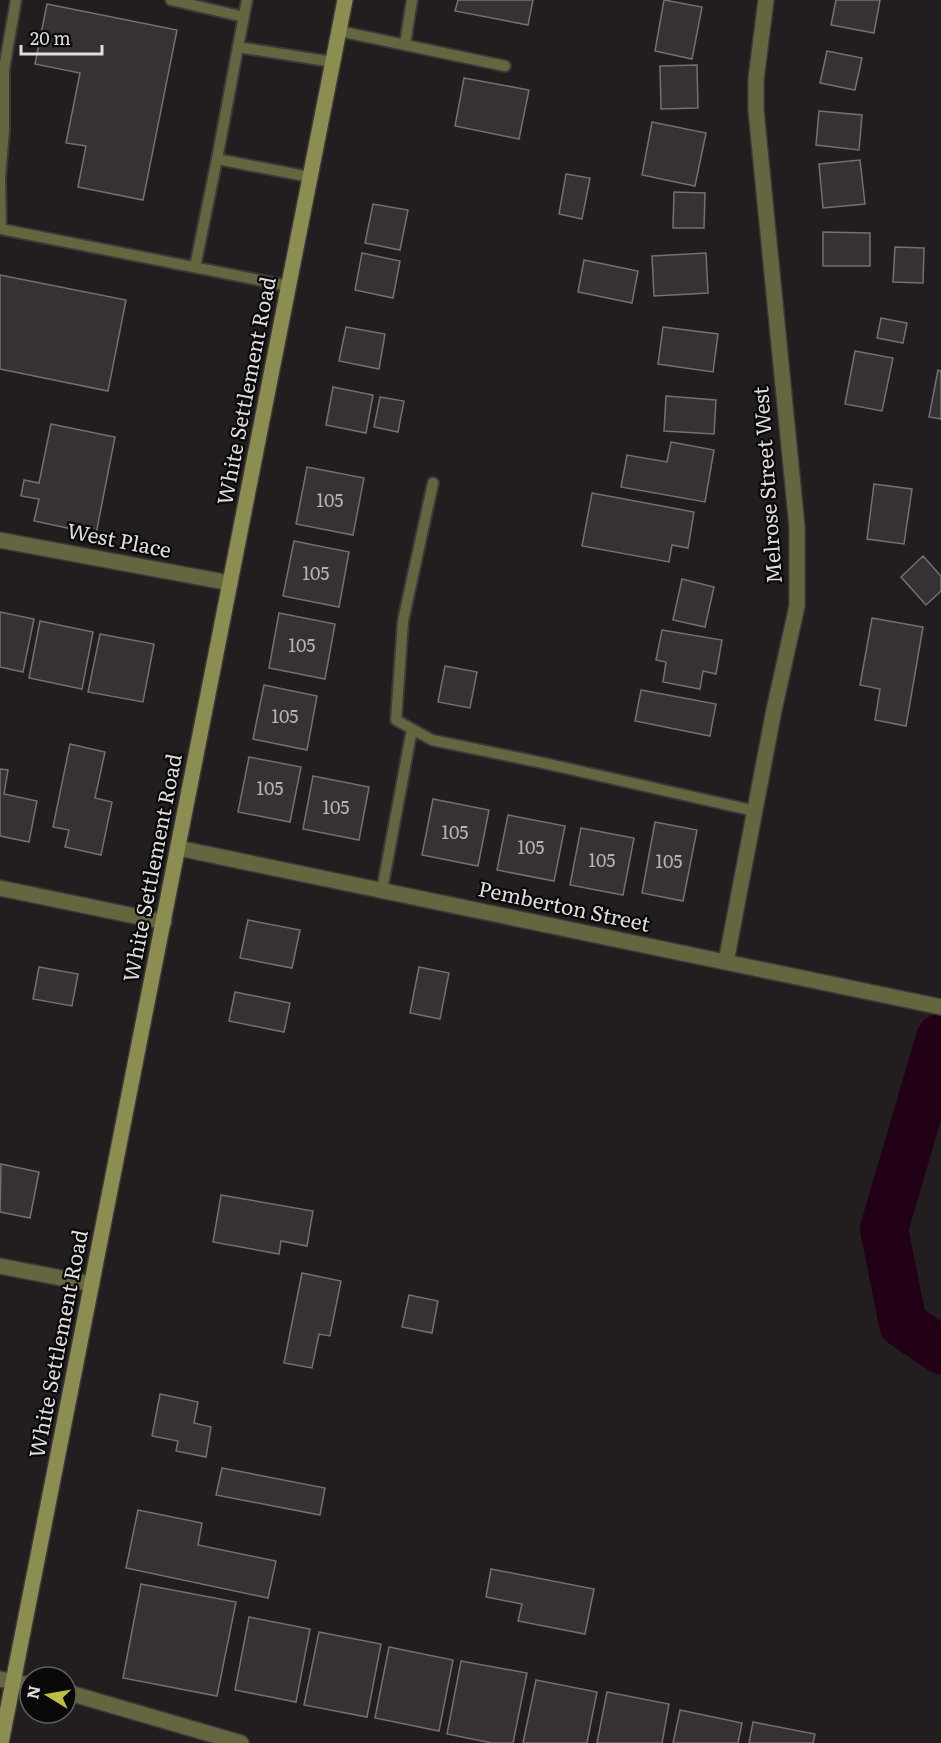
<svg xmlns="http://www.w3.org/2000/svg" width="941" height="1743" viewBox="0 0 941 1743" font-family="Literata,serif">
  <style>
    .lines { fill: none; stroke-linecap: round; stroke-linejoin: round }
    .river { stroke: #220016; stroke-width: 48 }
    .building { fill: #363234; stroke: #746f72; stroke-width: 1.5 }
    .service-casing { stroke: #3c393a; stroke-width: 14 }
    .minor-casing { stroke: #3c393a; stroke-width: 18 }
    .secondary-casing { stroke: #3c393a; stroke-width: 18 }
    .service { stroke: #646640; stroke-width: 10 }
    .minor { stroke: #646640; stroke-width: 15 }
    .secondary { stroke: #8b8e50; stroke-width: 15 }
    .labels { text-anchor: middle; stroke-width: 4.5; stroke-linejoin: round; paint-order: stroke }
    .number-label { font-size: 18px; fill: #b4b2b3 }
    .street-label { font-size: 21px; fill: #dedcdd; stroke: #0a0909 }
  </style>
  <rect width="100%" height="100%" fill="#221e20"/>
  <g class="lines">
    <!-- river -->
    <path class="river" d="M940,1038L884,1229L903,1324L941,1350"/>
  </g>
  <!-- building -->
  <path class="building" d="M458,0H533L528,25L455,11Z
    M664,0L702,7L692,59L655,51Z
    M836,0H880L874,33L831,25Z
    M47,4L177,30L143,200L78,187L86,146L66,143L80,73L35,64Z
    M827,51L862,58L855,90L820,83Z
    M697,65L698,108L661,109L660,66Z
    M464,78L529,90L519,139L455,126Z
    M819,111L862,115L859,150L816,145Z
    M652,122L706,133L695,186L642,175Z
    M860,160L865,204L823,208L819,164Z
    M566,174L590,178L582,219L559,214Z
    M674,192L705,193L704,228H673Z
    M373,204L408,210L400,250L365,243Z
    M823,232L870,233V266H823Z
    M895,247L924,248L923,283L893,282Z
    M362,253L400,261L393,298L355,290Z
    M706,253L708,293L654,296L652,256Z
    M584,260L638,271L632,303L578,292Z
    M0,275L126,300L108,391L0,369Z
    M881,318L907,323L903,343L877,338Z
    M346,327L385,334L379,369L339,361Z
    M663,327L718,334L713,372L658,364Z
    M855,351L893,358L882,411L845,404Z
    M938,370L941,371V419L929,417Z
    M333,387L373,395L366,433L326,425Z
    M666,396L716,400L714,434L664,431Z
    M380,397L404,401L398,432L374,427Z
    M51,424L115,437L96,534L34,521L39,499L21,496L24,480L39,483Z
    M671,442L714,450L705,502L621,487L627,455L667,462Z
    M307,467L364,478L353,535L296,524Z
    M874,484L912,489L904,544L867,539Z
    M592,493L694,512L688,548L672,545L669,562L582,546Z
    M294,541L349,552L339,607L283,596Z
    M923,556L941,576V591L926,605L901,577Z
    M682,579L714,587L705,627L673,620Z
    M0,612L34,619L23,672L0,667Z
    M279,613L335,624L325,679L269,668Z
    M872,618L923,627L906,726L875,720L880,689L860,685Z
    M40,621L93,632L82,689L29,678Z
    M662,630L722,640L716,674L703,671L700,689L663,682L666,662L656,660Z
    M100,634L154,644L143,702L88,692Z
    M445,666L477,672L470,708L438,702Z
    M264,685L317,696L307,750L253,739Z
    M641,690L716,704L710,736L635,721Z
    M70,744L105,752L95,798L112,802L101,855L65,847L69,830L53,827Z
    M249,757L301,767L290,822L238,812Z
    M0,769L8,770L4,794L37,801L29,842L0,836Z
    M313,776L369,787L359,840L303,829Z
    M433,799L489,810L478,866L422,855Z
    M508,815L565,826L554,881L497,870Z
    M655,822L697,830L683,901L642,893Z
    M581,828L634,838L623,895L570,885Z
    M248,920L300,930L292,968L240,958Z
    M39,967L78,974L72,1006L33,999Z
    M419,967L449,973L440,1019L410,1013Z
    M235,992L290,1003L284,1032L229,1021Z
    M1,1164L39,1172L30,1218L0,1212Z
    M221,1195L313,1211L307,1246L281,1241L279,1254L213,1242Z
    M302,1273L341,1281L330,1336L319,1334L312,1368L284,1363Z
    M409,1295L438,1301L432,1333L402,1327Z
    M160,1394L198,1402L194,1423L211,1427L206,1457L176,1451L178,1441L152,1436Z
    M222,1468L325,1488L320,1515L216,1495Z
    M138,1510L202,1523L198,1545L276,1561L268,1598L126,1568Z
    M491,1569L594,1589L585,1634L518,1621L522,1604L486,1597Z
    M141,1584L236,1602L217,1696L123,1678Z
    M249,1617L310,1629L296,1702L235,1690Z
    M319,1632L381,1644L367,1717L304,1705Z
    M389,1647L453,1660L439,1731L375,1718Z
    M461,1661L527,1673L513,1743H492L447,1734Z
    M536,1680L597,1692L587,1743H523Z
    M607,1692L669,1704L662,1743H597Z
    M680,1710L742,1723L738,1743H673Z
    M753,1722L815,1734L813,1743H749Z"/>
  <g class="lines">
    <defs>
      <path id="service" d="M16,0L4,69V130L0,177L1,229L289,286
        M171,0L244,17
        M339,31L505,66
        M405,44L412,0
        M238,47L247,0
        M217,159L238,47L333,62
        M195,267L217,159L310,177
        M433,483L403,621L396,720L432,740L548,764L755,811
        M382,890L412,729"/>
      <path id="minor" d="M0,540L230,583
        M178,848L941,1007
        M0,888L164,922
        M726,962L774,710L797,606V527L756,110V79L766,0
        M0,1266L92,1284
        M0,1679L30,1685
        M66,1692L241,1743"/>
      <path id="secondary" d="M1,1743L345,0"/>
    </defs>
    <!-- service casing -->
    <use href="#service" class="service-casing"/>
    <!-- minor casing -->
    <use href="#minor" class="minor-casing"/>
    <!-- secondary casing -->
    <use href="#secondary" class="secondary-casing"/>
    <!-- service -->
    <use href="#service" class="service"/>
    <!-- minor -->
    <use href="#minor" class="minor"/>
    <!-- secondary -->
    <use href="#secondary" class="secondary"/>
  </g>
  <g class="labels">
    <!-- number labels -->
    <g class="number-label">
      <text x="330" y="507">105</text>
      <text x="316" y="580">105</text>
      <text x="302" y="652">105</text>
      <text x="285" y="723">105</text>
      <text x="270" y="795">105</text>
      <text x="336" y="814">105</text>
      <text x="455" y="839">105</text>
      <text x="531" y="854">105</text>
      <text x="602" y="867">105</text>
      <text x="669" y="868">105</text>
    </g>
    <!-- street labels -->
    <g class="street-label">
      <text transform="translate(247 391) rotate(-79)" y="7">White Settlement Road</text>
      <text transform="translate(768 485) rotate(-94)" y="7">Melrose Street West</text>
      <text transform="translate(119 541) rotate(11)" y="7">West Place</text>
      <text transform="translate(153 868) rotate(-79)" y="7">White Settlement Road</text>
      <text transform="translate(564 907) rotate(12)" y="7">Pemberton Street</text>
      <text transform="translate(59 1344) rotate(-79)" y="7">White Settlement Road</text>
    </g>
  </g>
  <!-- north arrow -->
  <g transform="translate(48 1695) rotate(281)"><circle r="28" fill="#0a0909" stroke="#5f5d5e" stroke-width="1.5"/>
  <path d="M0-4.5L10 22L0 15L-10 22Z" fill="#bcbf44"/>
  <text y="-9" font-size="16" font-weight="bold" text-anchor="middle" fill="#dedcdd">N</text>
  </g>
  <!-- scale -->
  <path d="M21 45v9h81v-9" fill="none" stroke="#dedcdd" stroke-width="3"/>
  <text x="30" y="45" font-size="18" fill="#dedcdd" stroke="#0a0909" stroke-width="4.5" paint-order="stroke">20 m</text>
</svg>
